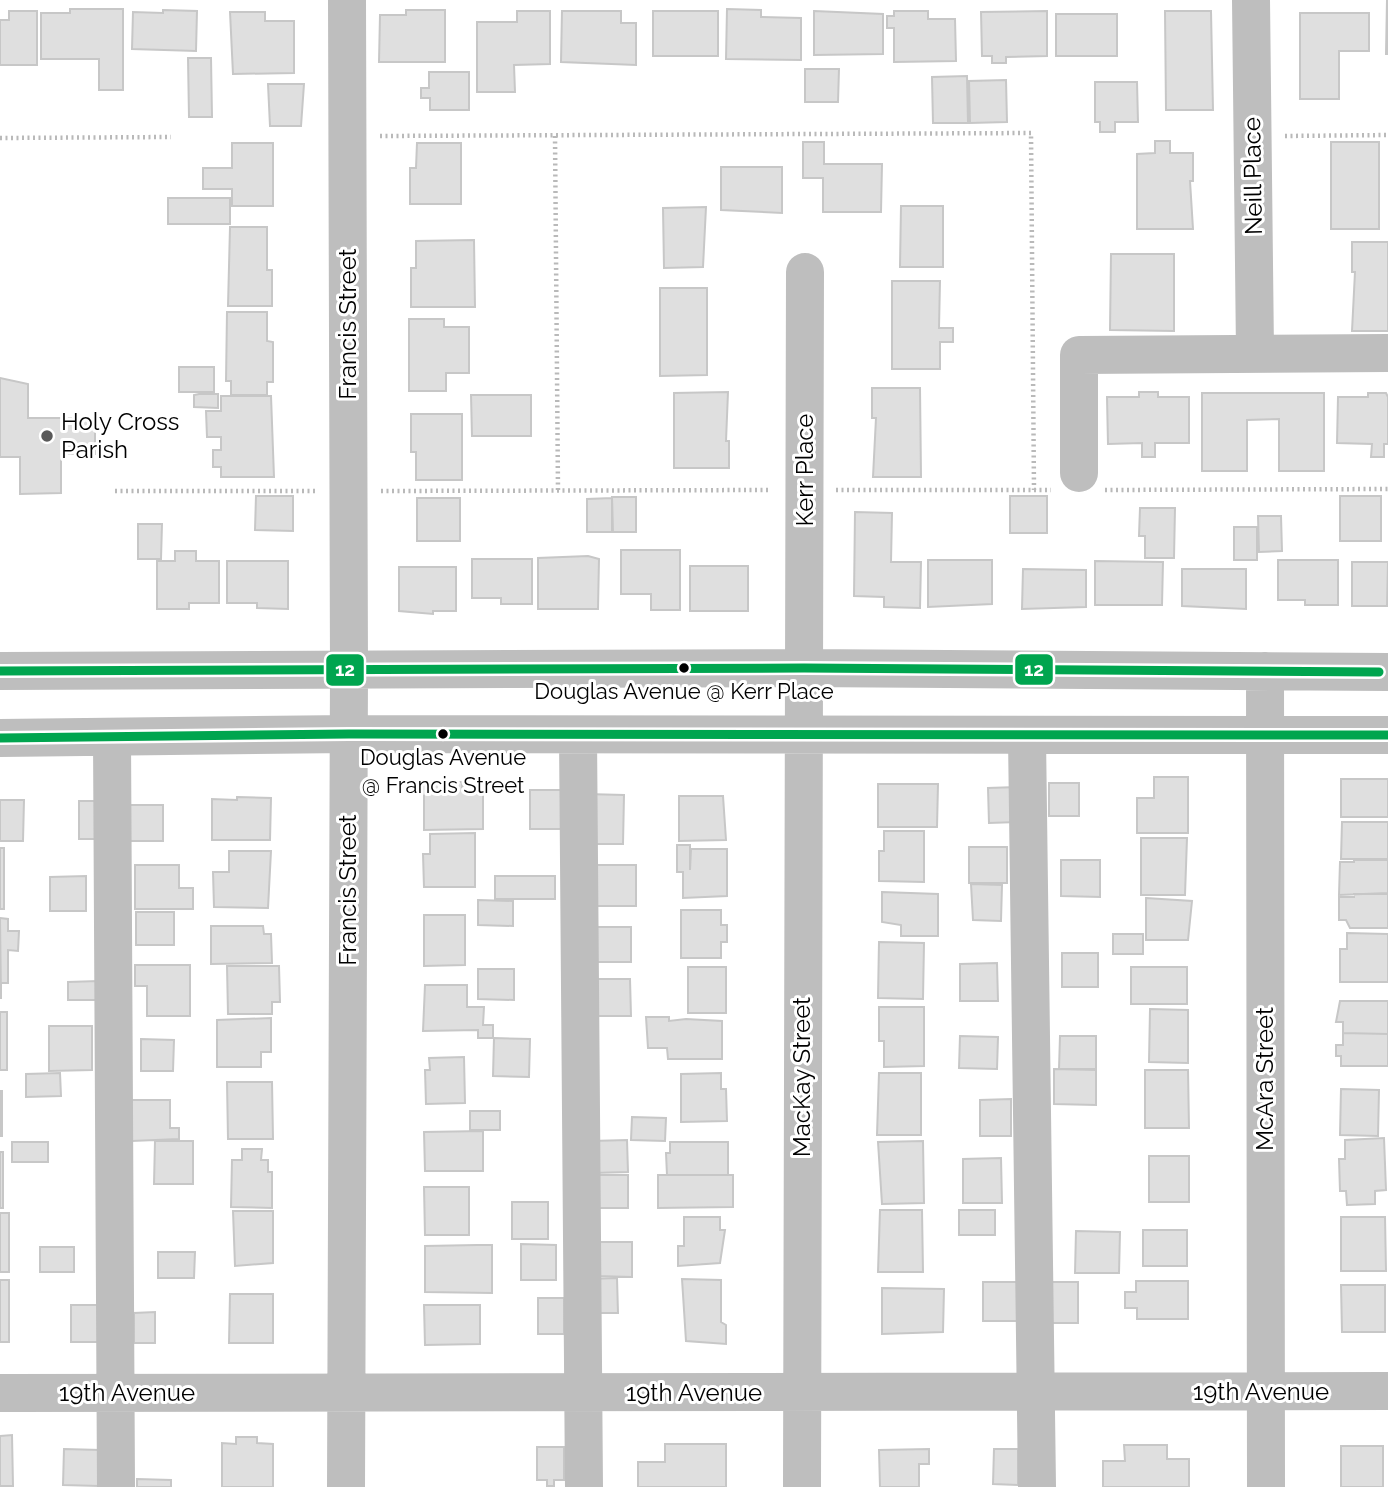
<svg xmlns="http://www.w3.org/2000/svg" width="1388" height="1487" viewBox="0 0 1388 1487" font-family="Raleway,sans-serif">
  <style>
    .building { fill: #dfdfdf; stroke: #c7c7c7; stroke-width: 2 }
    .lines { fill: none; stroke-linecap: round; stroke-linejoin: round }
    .path { stroke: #b9b9b9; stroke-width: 4.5; stroke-dasharray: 2 3.5; stroke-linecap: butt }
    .minor { stroke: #bebebe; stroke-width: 38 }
    .bus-1-casing { stroke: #fff; stroke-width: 14 }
    .bus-1 { stroke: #00a54f; stroke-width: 9 }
    .poi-dot { fill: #595959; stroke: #fff; stroke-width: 2.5 }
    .bus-dot { fill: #000; stroke: #fff; stroke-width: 2.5 }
    .labels { text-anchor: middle; stroke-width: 6; stroke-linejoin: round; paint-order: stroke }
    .bus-label { font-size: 22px; fill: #000; stroke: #fff }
    .street-label { font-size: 24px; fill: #000; stroke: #fff }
    .poi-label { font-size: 24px; fill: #000; stroke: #fff; text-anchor: start }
    .line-badge { stroke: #fff; stroke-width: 2.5 }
    .badge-label { font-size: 19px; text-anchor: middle; font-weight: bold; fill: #fff }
  </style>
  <rect width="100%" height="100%" fill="#fff"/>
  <!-- building -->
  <path class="building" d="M1387,0H1388V54H1386Z
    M70,9H123V90H99V59H41V13H70Z
    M727,9L761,10V17L801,18V60L726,59Z
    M163,10L197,11L196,51L132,49L133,12L163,13Z
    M406,10H445V62H379L380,15H406Z
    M9,11H37V65H0V20H9Z
    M517,11H550V64L514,65L515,92H477V22H517Z
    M562,11H621V23H636V65L561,62Z
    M653,11H718V56H653Z
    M814,11L883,14V54L814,55Z
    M894,11H928V19H955L956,61L894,62V28H887V16H894Z
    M1047,11V56L1006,57V63H992V56H982L981,12Z
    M1165,11H1211L1213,110H1166Z
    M230,12H265V21H294V73L233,74Z
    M1300,13H1369V51H1339V99H1300Z
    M1056,14H1117V56H1056Z
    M188,58H211L212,117H189Z
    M805,69H839L838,102H805Z
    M429,72H469V110H430V98H421V88H429Z
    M967,76L968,123H933L932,77Z
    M1006,80L1007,122L970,123L969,81Z
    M1095,82H1137L1138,122H1115V132H1100V122H1095Z
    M268,84H304L301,126H270Z
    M1155,141H1170V153H1193V181H1190L1193,229H1137V154L1155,153Z
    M803,142H824V164H882L881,212H823V178H803Z
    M1331,142H1379V229H1331Z
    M232,143H273V206H232V189H203V168H232Z
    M417,143H461V204H410V168H416Z
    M721,167H782V213L721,210Z
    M168,198H230V224H168Z
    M901,206H943V267H900Z
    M706,207L703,267L664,268L663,208Z
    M230,227H267V270H272V306H228Z
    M474,240L475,307H411V268H416V241Z
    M1352,242H1388V331H1352L1355,272H1352Z
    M1111,254H1174V331L1110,330Z
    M892,281H940L939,328H953V342H940V369H892Z
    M660,288H707V375L660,376Z
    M227,312H267V341L273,342V382H267V395H231V381H226Z
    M409,319H444V327H469V373H446V391H409Z
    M179,367H214V392H179Z
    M0,378L28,384V418H95V454H61V493L20,494V457H0Z
    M872,388H920L921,477H873L876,418H872Z
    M728,392L726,441H729V468H674V393Z
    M1139,392H1158V397H1189V443H1155V457H1142V443L1108,444L1107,397H1139Z
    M1202,393H1324V471H1279V419L1247,420V471H1202Z
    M1368,393H1386L1388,397V444H1384V457H1371L1372,444L1337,443L1338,397H1368Z
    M199,394H218V408L194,407V395Z
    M471,395H531V436H472Z
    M221,396H271L274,477H221V467H213V450H221V437H207L206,411H221Z
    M411,414H462V480H416V452H411Z
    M256,496H293V531L255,530Z
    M1010,496H1047V533H1010Z
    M1340,496H1381V541H1340Z
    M612,497H636V532H613Z
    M417,498H460V541H417Z
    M612,498V532H587V499Z
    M1140,508H1175L1174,558H1145V536H1139Z
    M855,512L892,513L891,562H921L920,608L884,607V597L854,596Z
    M1258,516H1281L1282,551L1259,552Z
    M138,524H162L161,559H138Z
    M1234,527H1257V560H1234Z
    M621,550H680V610H651V594H621Z
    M175,551H196V561H219V603H189V609H157V561H175Z
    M588,556L599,559L598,609H538V558Z
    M472,559H532V604H501V598H472Z
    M928,560H992V604L928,607Z
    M1278,560H1338V605H1305V600H1278Z
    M227,561H288V609L257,608V603H227Z
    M1095,561L1163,562L1162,605H1095Z
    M1352,562H1388L1387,606H1352Z
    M690,566H748V611H690Z
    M399,567H456V611H433V614L399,611Z
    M1023,569L1086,570V607L1022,609Z
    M1182,569H1246V609L1182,606Z
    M1154,777H1188V833H1137V798H1154Z
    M1341,779H1388V817H1341Z
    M424,782H462V787H483V829L424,830Z
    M1049,783H1079V816H1049Z
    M878,784H938L937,827H878Z
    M1018,787V822L989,823L988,788Z
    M530,790H563L562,829H530Z
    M586,794L624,795L623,844H585Z
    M679,796H723L726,840L679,841Z
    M237,797L271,798L270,840H212V799L237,800Z
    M0,800H24L23,841H0Z
    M79,801H102V839H79Z
    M130,805H163V841H130Z
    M1342,822H1388V859H1341Z
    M884,831H924V882L879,881V851H884Z
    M475,833V887H424L423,854H430V834Z
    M1141,838H1187L1185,895H1141Z
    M677,845H690V870L691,849H727V896L683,898V872H677Z
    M969,847H1007V883H969Z
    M0,848H4V909H0Z
    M229,851H271L268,908L214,907L213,872H229Z
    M1061,860H1100V897L1061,896Z
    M1354,860H1388V893L1339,895L1340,862H1354Z
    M135,865H179V888H193V909H135Z
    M597,865H636V906H597Z
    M86,876V911H50V877Z
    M495,876H555V899H495Z
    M971,884L1002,885L1001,921L973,920Z
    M882,892L938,894V936H901V925L882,922Z
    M1354,894H1388V928H1350L1346,920H1339V897H1354Z
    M1146,898L1192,901L1188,940H1146Z
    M478,900L513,901V926L478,925Z
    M681,910H721V925H727V942H721V958H681Z
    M136,912H174V945H136Z
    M424,915H465V965L424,966Z
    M0,918L8,919V931H19L18,951L8,950V983H1V999Z
    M211,926H263L264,934H271L272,963L211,964Z
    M595,927H631V962H594Z
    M1347,933L1388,934V982H1340V949H1347Z
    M1113,934H1143V954H1113Z
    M879,942L924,943L923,999L878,998Z
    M1062,953H1098V987H1062Z
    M997,963L998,1001H960V964Z
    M135,965H190V1016H147V986H135Z
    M227,966H279L280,1002H272V1014H228Z
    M688,967H726V1013H688Z
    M1131,967H1187V1004H1131Z
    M478,969H514V1000L478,999Z
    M594,979H630L631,1016H594Z
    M98,981V1000H68V982Z
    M425,985H467V1007H484L483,1025H493V1038H478V1030L423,1031Z
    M1340,1001H1388V1034L1343,1033V1022H1336Z
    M879,1007H924V1066L884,1067V1041H879Z
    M1150,1009L1188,1010V1063L1149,1062Z
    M0,1012H7V1070H0Z
    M646,1017H669V1021L686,1019L722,1021V1059H668L667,1048H648Z
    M271,1018V1052H261V1067H217V1020Z
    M49,1026H92V1070L49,1071Z
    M1343,1033L1388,1034V1066H1341V1056H1336V1045H1343Z
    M960,1036L998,1037L997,1069L959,1068Z
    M1060,1036H1096V1069H1059Z
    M494,1038L530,1039L529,1077L493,1076Z
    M141,1039L174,1040L173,1071H141Z
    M464,1057L465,1103L426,1104L425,1070H430L429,1058Z
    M1054,1069L1096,1070V1105L1054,1104Z
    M1145,1070H1188L1189,1128H1145Z
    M60,1073L61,1096L26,1097V1074Z
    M721,1073V1089H726L727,1121L681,1122V1074Z
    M879,1073H921V1135H877Z
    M227,1082H272L273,1139H228Z
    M1341,1089L1379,1090L1378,1136L1340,1135Z
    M0,1091H2V1136H0Z
    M1011,1099V1136H980V1100Z
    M131,1100H170V1128H179V1139L132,1141Z
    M470,1111H500V1130H470Z
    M632,1117L666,1118L665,1141L631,1140Z
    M483,1131V1171H425L424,1132Z
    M1384,1138L1386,1190L1375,1191V1204L1347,1205L1346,1191H1340L1339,1159H1345V1140Z
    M627,1140L628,1172L593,1173L592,1141Z
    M155,1141H193V1184H154Z
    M923,1141L924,1203L882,1204L878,1142Z
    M12,1142H48V1162H12Z
    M670,1142H728V1175H667L666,1153H670Z
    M242,1149H262L261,1160H268V1172H272V1208L231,1207L232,1160H242Z
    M0,1152H3V1208H0Z
    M1149,1156H1189V1202H1149Z
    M1001,1158L1002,1203H963V1159Z
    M592,1175H628V1208H592Z
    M658,1175H733V1207L658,1208Z
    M424,1187H469V1235H425Z
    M512,1202H548V1239H512Z
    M880,1210H922L923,1272H878Z
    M959,1210H995V1235H959Z
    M233,1211H273V1263L235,1266Z
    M0,1213H9V1272H0Z
    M684,1217H720V1230H725L720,1263L678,1266V1246H684Z
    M1341,1217H1385L1386,1271H1341Z
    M1143,1230H1187V1266H1143Z
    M1076,1231L1120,1232L1119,1273H1075Z
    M595,1242H632V1277L596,1276Z
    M521,1244L556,1245V1280H521Z
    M477,1245H492V1293L425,1292V1246Z
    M40,1247H74V1272H40Z
    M158,1252H195L194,1278H158Z
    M617,1278L618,1313H589V1279Z
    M682,1279L721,1280V1322L726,1325V1344L686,1341Z
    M0,1280H9V1342H0Z
    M1136,1281H1188V1319H1137V1308H1125V1292H1136Z
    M983,1282H1021V1321H983Z
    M1049,1282H1078V1323H1049Z
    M1341,1285H1385V1332H1342Z
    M882,1288L944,1289L943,1332L882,1334Z
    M230,1294H273V1343H229Z
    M538,1298H564V1334H538Z
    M71,1305H101L102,1342H71Z
    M424,1305H480V1344L425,1345Z
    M155,1312V1343H134V1313Z
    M12,1435L13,1486H0V1436Z
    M236,1437H257V1443L273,1444V1487H222V1443L236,1444Z
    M665,1444H726V1487H638V1462H665Z
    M1124,1445H1167V1459H1189V1487H1103V1461H1125Z
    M1341,1446H1383V1487H1341Z
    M537,1447H564V1480H554V1486H547V1480H537Z
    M64,1449L100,1450L99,1486L63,1485Z
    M929,1449V1464H919V1487H880L879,1450Z
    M994,1449H1018V1485L993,1484Z
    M137,1479L171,1480V1487H137Z"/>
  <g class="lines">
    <!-- path -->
    <path class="path" d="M380,136L1031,133L1034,490
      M555,136L558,491
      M1285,136L1388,135
      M0,138L171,137
      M836,490H1051
      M1105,490L1388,489
      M115,491H316
      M381,491L771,490"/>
    <!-- minor -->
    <path class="minor" d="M1251,0L1255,352
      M1079,473V355L1388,353
      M0,671L804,668L1388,672
      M1265,671L1266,1487
      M578,735L584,1487
      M112,737L116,1487
      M1027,737L1037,1487
      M0,738L349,734L1388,735
      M0,1393L1388,1391
      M346,1487L349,671L347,0
      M802,1487L805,272"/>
    <defs>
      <path id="bus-1" d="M0,671L804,668L1379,672
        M0,738L349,734L1388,735"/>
    </defs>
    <!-- bus-1 casing -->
    <use href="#bus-1" class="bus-1-casing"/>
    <!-- bus-1 -->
    <use href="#bus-1" class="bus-1"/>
  </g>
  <!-- markers -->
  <circle class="poi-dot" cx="47" cy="436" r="7"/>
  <g class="bus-dot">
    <circle cx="684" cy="668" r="6"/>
    <circle cx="443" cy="734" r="6"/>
  </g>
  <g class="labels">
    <!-- bus labels -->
    <g class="bus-label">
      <text x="684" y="699">Douglas Avenue @ Kerr Place</text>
      <text x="443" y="765">Douglas Avenue<tspan x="443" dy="28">@ Francis Street</tspan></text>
    </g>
    <!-- street labels -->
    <g class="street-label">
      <text transform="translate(1253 176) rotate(-91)" y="8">Neill Place</text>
      <text transform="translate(348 324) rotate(-90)" y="8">Francis Street</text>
      <text transform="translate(805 470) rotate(-90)" y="8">Kerr Place</text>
      <text transform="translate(348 890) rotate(-90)" y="8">Francis Street</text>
      <text transform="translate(802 1077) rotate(-90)" y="8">MacKay Street</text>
      <text transform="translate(1265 1079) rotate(-90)" y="8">McAra Street</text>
      <text x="1261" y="1400">19th Avenue</text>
      <text x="127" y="1401">19th Avenue</text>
      <text x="694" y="1401">19th Avenue</text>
    </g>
    <!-- poi labels -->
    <g class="poi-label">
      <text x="61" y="430">Holy Cross<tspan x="61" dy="28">Parish</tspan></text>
    </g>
  </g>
  <g class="line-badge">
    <rect x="1014" y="653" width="40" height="33" rx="7" fill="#00a54f"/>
    <rect x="325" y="653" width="40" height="34" rx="7" fill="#00a54f"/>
  </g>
  <g class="badge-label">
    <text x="1034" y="676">12</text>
    <text x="345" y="676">12</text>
  </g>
</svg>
